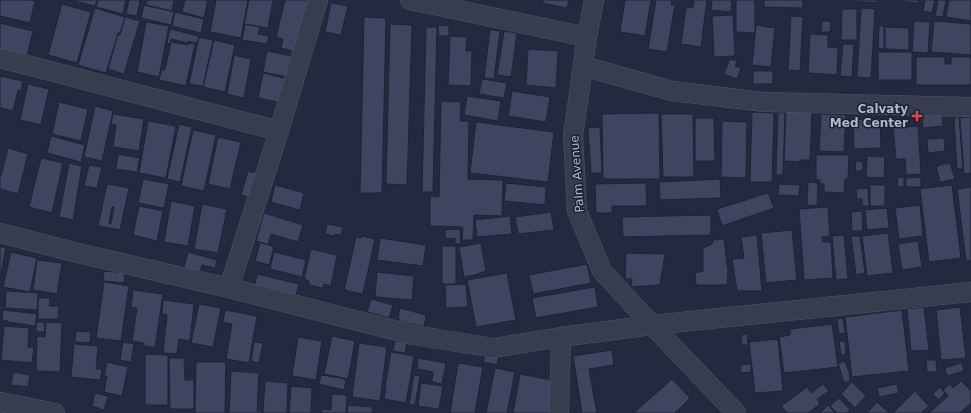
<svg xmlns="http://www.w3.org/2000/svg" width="971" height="413" viewBox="0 0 971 413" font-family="'DejaVu Sans',sans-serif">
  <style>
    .building { fill: #3e4560; stroke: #1e2336; fill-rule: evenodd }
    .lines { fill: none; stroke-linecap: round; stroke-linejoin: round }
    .minor-casing { stroke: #52576a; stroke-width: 20 }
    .minor { stroke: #373c4f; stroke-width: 19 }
    .health-dot { fill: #e0444e; stroke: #1c2134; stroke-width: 1.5 }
    .labels { text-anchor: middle; stroke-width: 3; stroke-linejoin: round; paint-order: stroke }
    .poi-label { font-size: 12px; font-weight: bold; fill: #b3b7ca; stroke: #1c2134; text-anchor: end }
    .street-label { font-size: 12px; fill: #b3b7ca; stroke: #1c2134 }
  </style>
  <rect width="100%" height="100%" fill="#23293f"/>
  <!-- building -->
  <path class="building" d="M0,0H29L35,1L30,23L0,16Z
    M70,0H97L95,6Z
    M98,0H126L123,14L96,7Z
    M129,0H140L137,16L126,14Z
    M147,0H174L172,11L146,5Z
    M185,0H208L204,18L182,12Z
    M216,0H248L241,38L210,32Z
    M249,0H273L268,28L244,24Z
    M285,0H310L293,51L281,48L283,39L276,37Z
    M543,0H569L567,8L542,3Z
    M625,0H651L645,36L620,32Z
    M656,0H672L671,5H675L667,52L648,49Z
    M694,0H707L701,47L681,44L686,7L693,8Z
    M712,0H732L731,12L711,10Z
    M736,0H755V33L736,32Z
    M764,0H803V8L764,7Z
    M854,0H877L876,3L854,1Z
    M898,0H919L918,3L898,1Z
    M925,0H935L932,13L923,11Z
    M938,0H946L943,17L935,16Z
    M949,0H971V21L946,17Z
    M331,3L348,6L341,35L325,32Z
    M62,4L91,12L77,63L48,55Z
    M144,5L174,12L171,25L141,18Z
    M95,8L125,17L120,33H118L106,73L78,65Z
    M861,8L875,9L871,78L857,77Z
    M842,9H857V40H841Z
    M175,12L204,19L201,33L172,26Z
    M733,15L735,56L714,57L712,16Z
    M791,16L803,17L800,71L788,70Z
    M125,17L140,21L124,74L108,69L118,34L120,35Z
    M364,17L386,18L382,193H360Z
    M822,21H831L830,32H821Z
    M914,21L930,22L928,53L912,52Z
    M934,21L971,24V55L931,52Z
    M146,22L169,26L159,77L137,72Z
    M0,23L33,31L27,56L0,49Z
    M245,24L260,27L258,34L269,36L267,44L242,40Z
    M390,24L412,25L407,185L386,184Z
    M438,25L449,26V36H439Z
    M756,25L775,28L771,67L752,65Z
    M879,26H884V49L878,48Z
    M426,27H437L433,192H422Z
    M885,27L909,28V50L885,49Z
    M170,29L199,36L197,43L188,41V43L171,39L170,44L167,43Z
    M490,30L500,31L494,79L484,78Z
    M504,31L517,33L511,77L497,75Z
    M810,34L828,35V47L838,48L837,75L808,73Z
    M450,36L467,37L466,51H472L471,86L448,85Z
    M199,37L213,40L203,86L189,84Z
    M214,40L235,45L225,92L203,87Z
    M171,42L188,45V43L195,44L186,86L159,80L162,69L165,70Z
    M843,44H854L852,77L840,76Z
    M528,49L558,51L556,88L526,85Z
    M267,51L292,56L288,77L263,72Z
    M878,52H912V80H878Z
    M234,55L251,59L244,98L227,94Z
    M916,57H945V64H951V57H971V85H916Z
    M730,59L737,61L735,66L741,68L737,79L724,74Z
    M753,71H773V84H753Z
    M263,73L287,79L282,103L258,98Z
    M0,76L23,81L21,91L18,90L13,111L0,108Z
    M482,79L507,83L504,98L479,94Z
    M28,84L49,89L41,125L20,120Z
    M512,91L550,97L546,122L508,116Z
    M467,96L501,101L498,121L464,115Z
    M441,101L461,102L460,121H469L468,179L503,180L502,216L474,215L473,240H462L463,227L430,226V196L439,197Z
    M59,102L88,109L81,141L52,134Z
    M95,106L113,111L102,161L84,157Z
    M786,110L812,111L810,160H800L799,162L784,161Z
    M942,111L943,126L923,128L922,114Z
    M752,112L774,113L772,182H750Z
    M659,113L660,179H603L602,114Z
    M778,113H785L783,175H776Z
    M113,114L144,119L139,151L113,147L116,125L111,124Z
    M661,114H693L694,177H663Z
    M821,114L846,115L844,152L819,151Z
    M959,117L963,169H957L954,118Z
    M971,117V173L964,174L960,118Z
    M695,118H714L715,161H695Z
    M880,118L881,148L854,149L853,120Z
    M148,121L176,126L166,178L139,173Z
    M722,121L747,122L746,178L721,177Z
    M476,122L554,132L548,182L470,173Z
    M179,124L192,127L180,182L167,179Z
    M918,126L921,174L906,175L905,159H896L893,128Z
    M600,127L602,173H591L588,128Z
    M193,130L216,135L204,191L181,186Z
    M51,136L85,145L81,162L47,153Z
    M218,137L241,142L230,189L208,184Z
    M944,138L945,151L928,153L927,139Z
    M8,148L28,154L18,194L0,189V176H1Z
    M118,154L140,158L137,172L116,169Z
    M816,155H849L848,179H845L844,193L824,192V184H820V180H816Z
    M867,156L885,157L884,178L866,177Z
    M41,158L63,163L52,213L29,207Z
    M856,161L863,162V171H855Z
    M69,163L82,166L73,220L59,217Z
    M950,163L955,179L940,182L936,166Z
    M89,165L102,167L97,188L84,186Z
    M248,171L256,173L253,198L241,195Z
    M904,177V187H898L897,178Z
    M921,177V187H906V178Z
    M143,179L169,184L164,208L138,203Z
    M720,179L721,198L660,200L659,182Z
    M808,182L818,183L817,206L807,205Z
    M506,183L546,187L545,205L504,201Z
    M646,183L647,206H612V213H596L595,184Z
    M107,184L129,188L120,230L98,226ZM112,207H114L111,224L109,223Z
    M779,184L800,185L799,196L778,195Z
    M275,185L304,193L300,210L271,202Z
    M870,185H885V206H870Z
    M952,185L961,258L929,262L920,189Z
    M971,187V261H966L957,189Z
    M868,188L869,206H862V199H857L856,189Z
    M768,193L774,208L722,226L717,209Z
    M171,201L195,206L188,246L164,242Z
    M202,204L227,209L218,253L194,249Z
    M920,205L923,236L899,239L895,208Z
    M139,206L163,211L157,241L133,235Z
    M828,207L830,236L822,237L823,242H831L833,278L804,280L799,209Z
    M887,208L889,228L867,230L865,210Z
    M862,211L863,231H852L851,212Z
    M551,212L554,230L518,234L515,217Z
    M264,213L303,225L298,242L271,234L268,245L256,241Z
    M711,215V235L623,237L622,217Z
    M510,216L512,234L477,237L475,220Z
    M327,224L343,227L341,235L335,234L334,236L325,234Z
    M460,229L461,244H455V238L446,239L445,230Z
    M792,230L797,280L766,283L761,233Z
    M888,233L893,273L867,276L862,236Z
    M757,235L762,291H737L732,259L744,258L741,237Z
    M844,235L848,279L836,280L832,236Z
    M362,236L375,239L363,294L344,290L356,237L361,238Z
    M851,236H860L865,273L856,275Z
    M380,238L426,245L423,266L377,260Z
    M724,239L728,272L727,285H696L695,273L703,271V248L712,244L713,240Z
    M918,241L922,267L902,270L898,244Z
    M260,242L274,247L269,265L255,261Z
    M481,243L486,271L479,273V274L464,277L459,247Z
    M442,246H456V284H442Z
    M0,247L6,248L0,278Z
    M311,249L337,255L331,286L324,284L323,288L309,285V281L304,279Z
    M11,252L37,258L30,292L3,287Z
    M188,252L217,260L215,268L202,265L199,275L183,271Z
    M274,252L306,260L302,277L270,269Z
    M626,253L665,254L660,285L631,287L632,279H625Z
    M37,260L62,263L57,294L33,290Z
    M587,264L591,283L533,294L529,275Z
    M104,271L125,273L124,283L103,281Z
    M377,272L414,276L412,300L375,297Z
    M507,273L516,320L476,327L467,280Z
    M257,274L299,284L295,298L254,288Z
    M104,282L129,286L121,341L96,338Z
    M466,284L468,307L446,308L445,285Z
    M595,287L598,307L536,318L532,298Z
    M133,290L163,294L155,348L144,346V343L132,341L137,308L131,307Z
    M6,291L38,293L37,310L5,308Z
    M38,298H50L49,306H59L58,319H38Z
    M371,299L393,305L389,318L367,312Z
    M163,300L194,304L190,341L179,339L177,354L163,353L167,315L162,314Z
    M199,304L221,308L213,347L191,343Z
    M924,307L929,350L911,351L907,309Z
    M960,307L966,358L941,360L936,310Z
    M400,308L426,315L424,327L399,321L400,319H398Z
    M3,310L37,314L35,326L8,322V321L2,320Z
    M225,310L257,316L249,363L226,359L232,324L223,322Z
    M902,310L909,371L852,377L845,317Z
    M843,318L845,333L839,334L837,319Z
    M36,322H44L45,332H36Z
    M46,322L62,323L60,372L36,371L37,336L45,337Z
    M832,324L838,367L784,373L779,337L790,335V329Z
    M4,326L29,328L28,347H34L32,363L1,360Z
    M76,331L91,332L90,343L75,342Z
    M747,334L748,345H742L741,335Z
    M332,336L355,341L348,379L324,374Z
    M298,337L322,341L316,380L292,376Z
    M778,339L783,391L755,393L749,342Z
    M395,341L407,343L405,353L393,351Z
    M839,341H845L846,355H841Z
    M123,342L134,344L131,362L120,360Z
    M254,342L263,343L259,363L251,361Z
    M359,343L387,347L380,401L352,397Z
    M74,344L98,346L96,369H102L100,380L71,377Z
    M612,350L614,365L589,369L597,413H582L573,356Z
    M486,351L499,354L497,365L483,362Z
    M391,352L414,356L406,403L384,399L386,387H385Z
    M145,354L168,355V405H145Z
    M169,358H184L185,380H194V409H170Z
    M418,358L446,363L442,384L432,382L433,372L417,369Z
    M926,360H936L937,372H927Z
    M845,361L850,375H849L850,381L844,383L838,363Z
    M107,362L128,367L122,396L104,392L107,376H104Z
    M196,362H226L225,413H195Z
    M458,363L483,367L475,413H450Z
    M962,363L964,371L947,376L945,368Z
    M751,364V372L741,373L740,365Z
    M495,368L515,372L507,413H486Z
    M231,371L259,373L257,411H262V413H229Z
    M13,372L30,375L28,387L11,385Z
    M520,374L557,381L551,413H513Z
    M321,375L341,378L346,380L344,390L319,384Z
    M414,375L420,376L415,405L409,404Z
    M672,379L690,398L675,413H636L635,412Z
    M265,381L288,383L287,413H263Z
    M961,381L971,391V403L960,413H929L948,396L943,390L950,384L953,388Z
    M852,382L866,396L855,408L841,394Z
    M421,383L443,386L439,409L418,406Z
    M823,384L829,391L817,399L820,404L808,413H787L781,406L807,387L811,393Z
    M897,384L899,393L879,397L877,388Z
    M291,386L312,388L311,413H289Z
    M940,387L945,393L939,400L933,394Z
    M915,391L929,406L921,413H893Z
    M95,393L108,396L104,410L92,406Z
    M332,394L347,395L346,413H322V409L331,410Z
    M839,398L850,410L847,413H837L830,406Z
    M877,402L889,413H867Z
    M348,405L373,407L372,413H347Z
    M828,405L835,413H820Z"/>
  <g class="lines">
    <defs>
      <path id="minor" d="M410,0L587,37
        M594,0L587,37L573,136L577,211L602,271L652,325L736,413
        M0,58L279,131
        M583,66L672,91L764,102L971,107
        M0,233L78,253L229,288L413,335L494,348L561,337L652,325L971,292
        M229,288L279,131L318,0
        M0,402L55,413
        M559,413L561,337"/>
    </defs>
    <!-- minor casing -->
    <use href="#minor" class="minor-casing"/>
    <!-- minor -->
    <use href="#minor" class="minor"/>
  </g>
  <!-- markers -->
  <path class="health-dot" d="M915 110h4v4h4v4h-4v4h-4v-4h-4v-4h4z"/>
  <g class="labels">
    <!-- poi labels -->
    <g class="poi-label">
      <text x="908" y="113">Calvaty<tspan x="908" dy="14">Med Center</tspan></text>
    </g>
    <!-- street labels -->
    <g class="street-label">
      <text transform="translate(577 174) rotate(-94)" y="4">Palm Avenue</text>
    </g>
  </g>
</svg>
